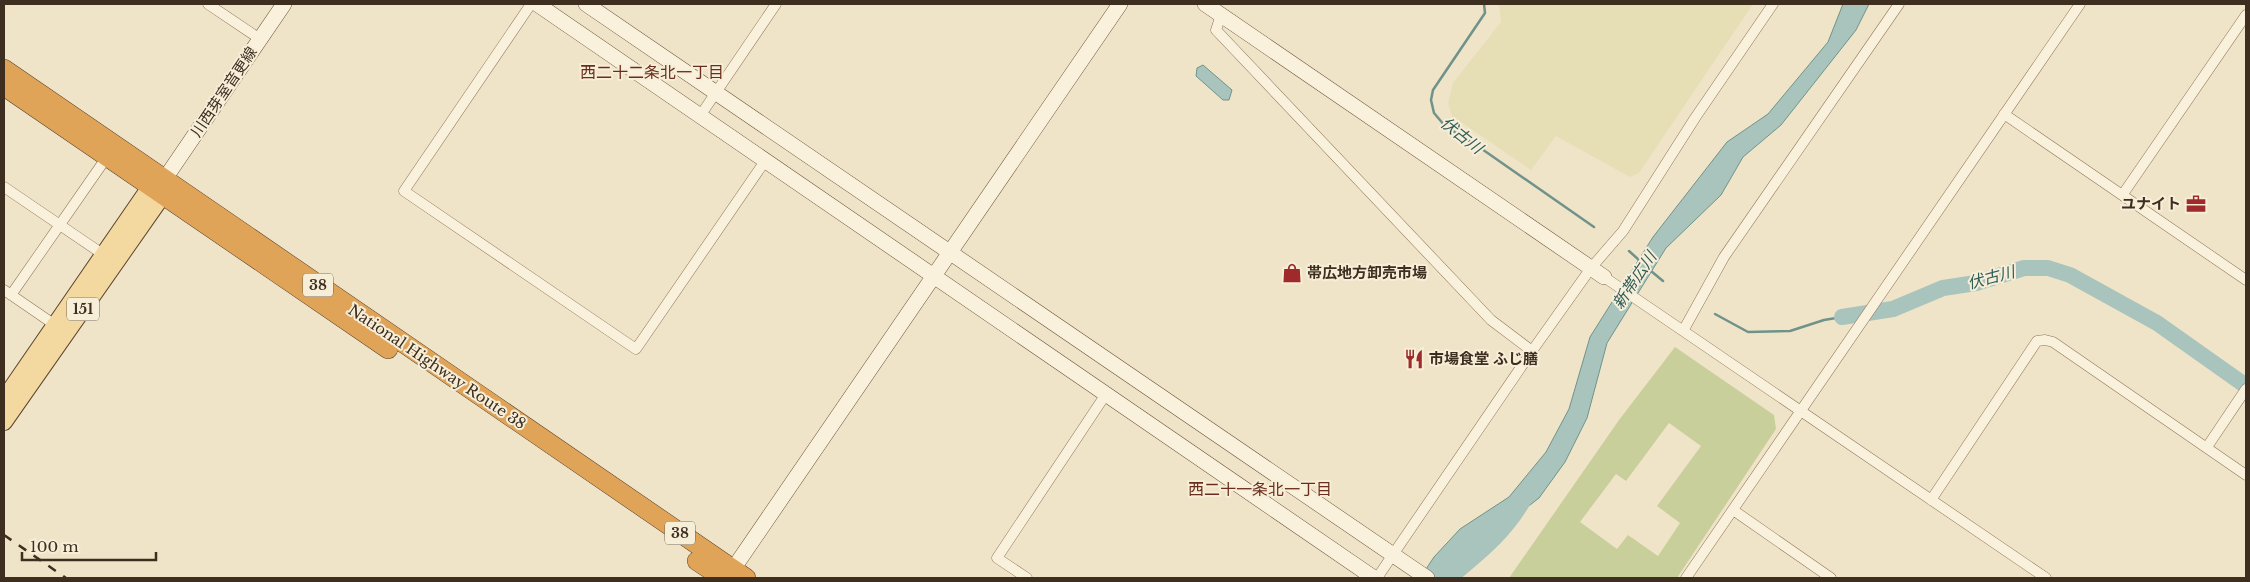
<svg xmlns="http://www.w3.org/2000/svg" width="2250" height="582" viewBox="0 0 2250 582" font-family="'Libre Baskerville','Noto Sans JP',serif">
  <style>
    .farmland { fill: #e6deb5 }
    .green { fill: #c9cf9b; fill-rule: evenodd }
    .water { fill: #a9c4bc; stroke: #6f938a }
    .lines { fill: none; stroke-linecap: round; stroke-linejoin: round }
    .stream { stroke: #6f938a; stroke-width: 2.5 }
    .river { stroke: #a9c4bc; stroke-width: 16 }
    .street-casing { stroke: #8d765c; stroke-width: 11 }
    .secondary-casing { stroke: #6f573f; stroke-width: 16 }
    .primary-casing { stroke: #5b4430; stroke-width: 18 }
    .highway-casing { stroke: #5b4430; stroke-width: 20 }
    .street { stroke: #faf1dc; stroke-width: 10 }
    .secondary { stroke: #faf1dc; stroke-width: 15 }
    .primary { stroke: #f3d9a0; stroke-width: 16 }
    .highway { stroke: #e0a458; stroke-width: 19 }
    .rail { stroke: #3d2e20; stroke-width: 2.5; stroke-dasharray: 9 9; stroke-linecap: butt }
    .labels { text-anchor: middle; stroke-width: 4; stroke-linejoin: round; paint-order: stroke }
    .shield { fill: #f7eed8; stroke: #756857; stroke-width: 1 }
    .shield-label { font-size: 14px; font-weight: bold; fill: #3d2e20 }
    .street-label { font-size: 15px; fill: #3d2e20; stroke: #f7eed8 }
    .poi-label { font-size: 15px; font-weight: bold; fill: #3d2e20; stroke: #f7eed8; text-anchor: start }
    .neighbourhood-label { font-size: 16px; fill: #6b2e1e; stroke: #f7eed8 }
    .water-label { font-size: 16px; font-style: italic; fill: #2f5d5a; stroke: #f7eed8 }
  </style>
  <rect width="100%" height="100%" fill="#f0e4c8"/>
  <!-- farmland -->
  <path class="farmland" d="M1499,4H1753L1639,173L1630,177L1556,136L1531,170L1452,116L1448,103L1453,83L1501,22Z"/>
  <!-- green -->
  <path class="green" d="M1675,347L1774,415L1776,429L1677,578H1509L1619,420ZM1669,423L1701,446L1657,506L1680,523L1658,556L1628,535L1617,549L1580,522L1616,474L1626,481Z"/>
  <!-- water -->
  <path class="water" d="M1843,4H1869L1856,30L1781,125L1743,157L1721,195L1666,248L1607,343L1587,418L1565,462L1539,498L1481,543L1457,565L1447,578H1420L1434,557L1460,529L1509,497L1546,452L1569,409L1590,337L1653,237L1727,142L1768,114L1828,42Z
    M1203,65L1232,90L1229,100H1223L1196,76L1197,68Z"/>
  <g class="lines">
    <!-- stream -->
    <path class="stream" d="M1484,4L1485,13L1433,90L1431,100L1434,113L1445,126L1479,147L1594,227
      M1629,251L1639,260
      M1651,271L1663,281
      M1715,314L1748,332L1790,331L1824,320L1842,317"/>
    <!-- river -->
    <path class="river" d="M1842,317L1893,309L1943,288L1976,283L2024,268H2048L2070,275L2157,323L2246,386
      M1449,578C1479,553 1505,533 1524,499"/>
    <defs>
      <path id="street" d="M208,4L260,39
        M531,4L404,191L627,343L636,349L765,161
        M1221,15L1216,30L1491,320L1532,351
        M2004,114L2246,280
        M700,116L776,4
        M4,187L104,255
        M2123,194L2246,15
        M1604,277L2046,578
        M4,290L55,325
        M11,295L109,154
        M1683,331L1724,257L1899,4
        M2207,447L2246,389
        M1931,500L2037,341L2045,340L2053,342L2246,475
        M1733,510L1831,578
        M1027,578L997,558L1106,394
        M1377,578L1532,351L1591,268L1623,231L1695,118L1773,4
        M1686,578L2080,4"/>
      <path id="secondary" d="M537,4L1374,578
        M586,4L1427,578
        M1205,4L1604,277
        M164,180L284,4
        M727,578L1120,4"/>
      <path id="primary" d="M4,399L150,187L164,180L163,195L4,422"/>
      <path id="highway" d="M4,69L746,578
        M4,86L388,349
        M697,561L723,578"/>
    </defs>
    <!-- street casing -->
    <use href="#street" class="street-casing"/>
    <!-- secondary casing -->
    <use href="#secondary" class="secondary-casing"/>
    <!-- primary casing -->
    <use href="#primary" class="primary-casing"/>
    <!-- highway casing -->
    <use href="#highway" class="highway-casing"/>
    <!-- street -->
    <use href="#street" class="street"/>
    <!-- secondary -->
    <use href="#secondary" class="secondary"/>
    <!-- primary -->
    <use href="#primary" class="primary"/>
    <!-- highway -->
    <use href="#highway" class="highway"/>
    <!-- rail -->
    <path class="rail" d="M4,535L66,578"/>
  </g>
  <!-- icons -->
  <defs>
    <symbol id="office-bare" viewBox="-9 -9 18 18"><path d="M-6-3h4V-5.5h4V-3h4V5H-6ZM-1-4.5V-3h2v-1.5ZM-6 0V1H6V0Z" fill="#9e2a2b" stroke="#f7eed8" stroke-width="2.5" paint-order="stroke"/></symbol>
    <symbol id="shop-bare" viewBox="-9 -9 18 18"><path d="M-5-2.5h2.3a2.7 3.5 0 0 1 5.4 0H5L5.5 6h-11ZM-1.5-2.5h3a1.5 2.3 0 0 0-3 0Z" fill="#9e2a2b" stroke="#f7eed8" stroke-width="2.5" paint-order="stroke"/></symbol>
    <symbol id="restaurant-bare" viewBox="-9 -9 18 18"><path d="M-5-6h1v4h1v-4h1v4h1v-4h1v5L-1.5 .5V6h-2V.5L-5-1ZM5-6V6H3V1.5H1.5Q1.5-4 5-6Z" fill="#9e2a2b" stroke="#f7eed8" stroke-width="2.5" paint-order="stroke"/></symbol>
  </defs>
  <g fill-rule="evenodd">
    <use href="#office-bare" x="2182" y="190" width="28" height="28"/>
    <use href="#shop-bare" x="1278" y="259" width="28" height="28"/>
    <use href="#restaurant-bare" x="1400" y="345" width="28" height="28"/>
  </g>
  <g class="labels">
    <!-- shield labels -->
    <g class="shield">
      <rect x="303" y="273.5" width="30" height="23" rx="4"/>
      <rect x="67" y="297.5" width="32" height="23" rx="4"/>
      <rect x="665" y="521.5" width="30" height="23" rx="4"/>
    </g>
    <g class="shield-label">
      <text x="318" y="290">38</text>
      <text x="83" y="314">151</text>
      <text x="680" y="538">38</text>
    </g>
    <!-- street labels -->
    <g class="street-label">
      <text transform="translate(224 92) rotate(-56)" y="5">川西芽室音更線</text>
      <text transform="translate(437 367) rotate(34)" y="5">National Highway Route 38</text>
    </g>
    <!-- poi labels -->
    <g class="poi-label">
      <text x="2181" y="209" text-anchor="end">ユナイト</text>
      <text x="1307" y="278">帯広地方卸売市場</text>
      <text x="1429" y="364">市場食堂 ふじ膳</text>
    </g>
    <!-- neighbourhood labels -->
    <g class="neighbourhood-label">
      <text x="652" y="78">西二十二条北一丁目</text>
      <text x="1260" y="495">西二十一条北一丁目</text>
    </g>
    <!-- water labels -->
    <g class="water-label">
      <text transform="translate(1462 135) rotate(38)" y="6">伏古川</text>
      <text transform="translate(1991 277) rotate(-15)" y="6">伏古川</text>
      <text transform="translate(1634 280) rotate(-56)" y="6">新帯広川</text>
    </g>
  </g>
  <!-- border -->
  <rect width="2250" height="582" fill="none" stroke="#3d2e20" stroke-width="10"/>
  <!-- scale -->
  <path d="M22 552v8h134v-8" fill="none" stroke="#3d2e20" stroke-width="2.5"/>
  <text x="30" y="552" font-size="15" fill="#3d2e20" stroke="#f7eed8" stroke-width="4" paint-order="stroke">100 m</text>
</svg>
